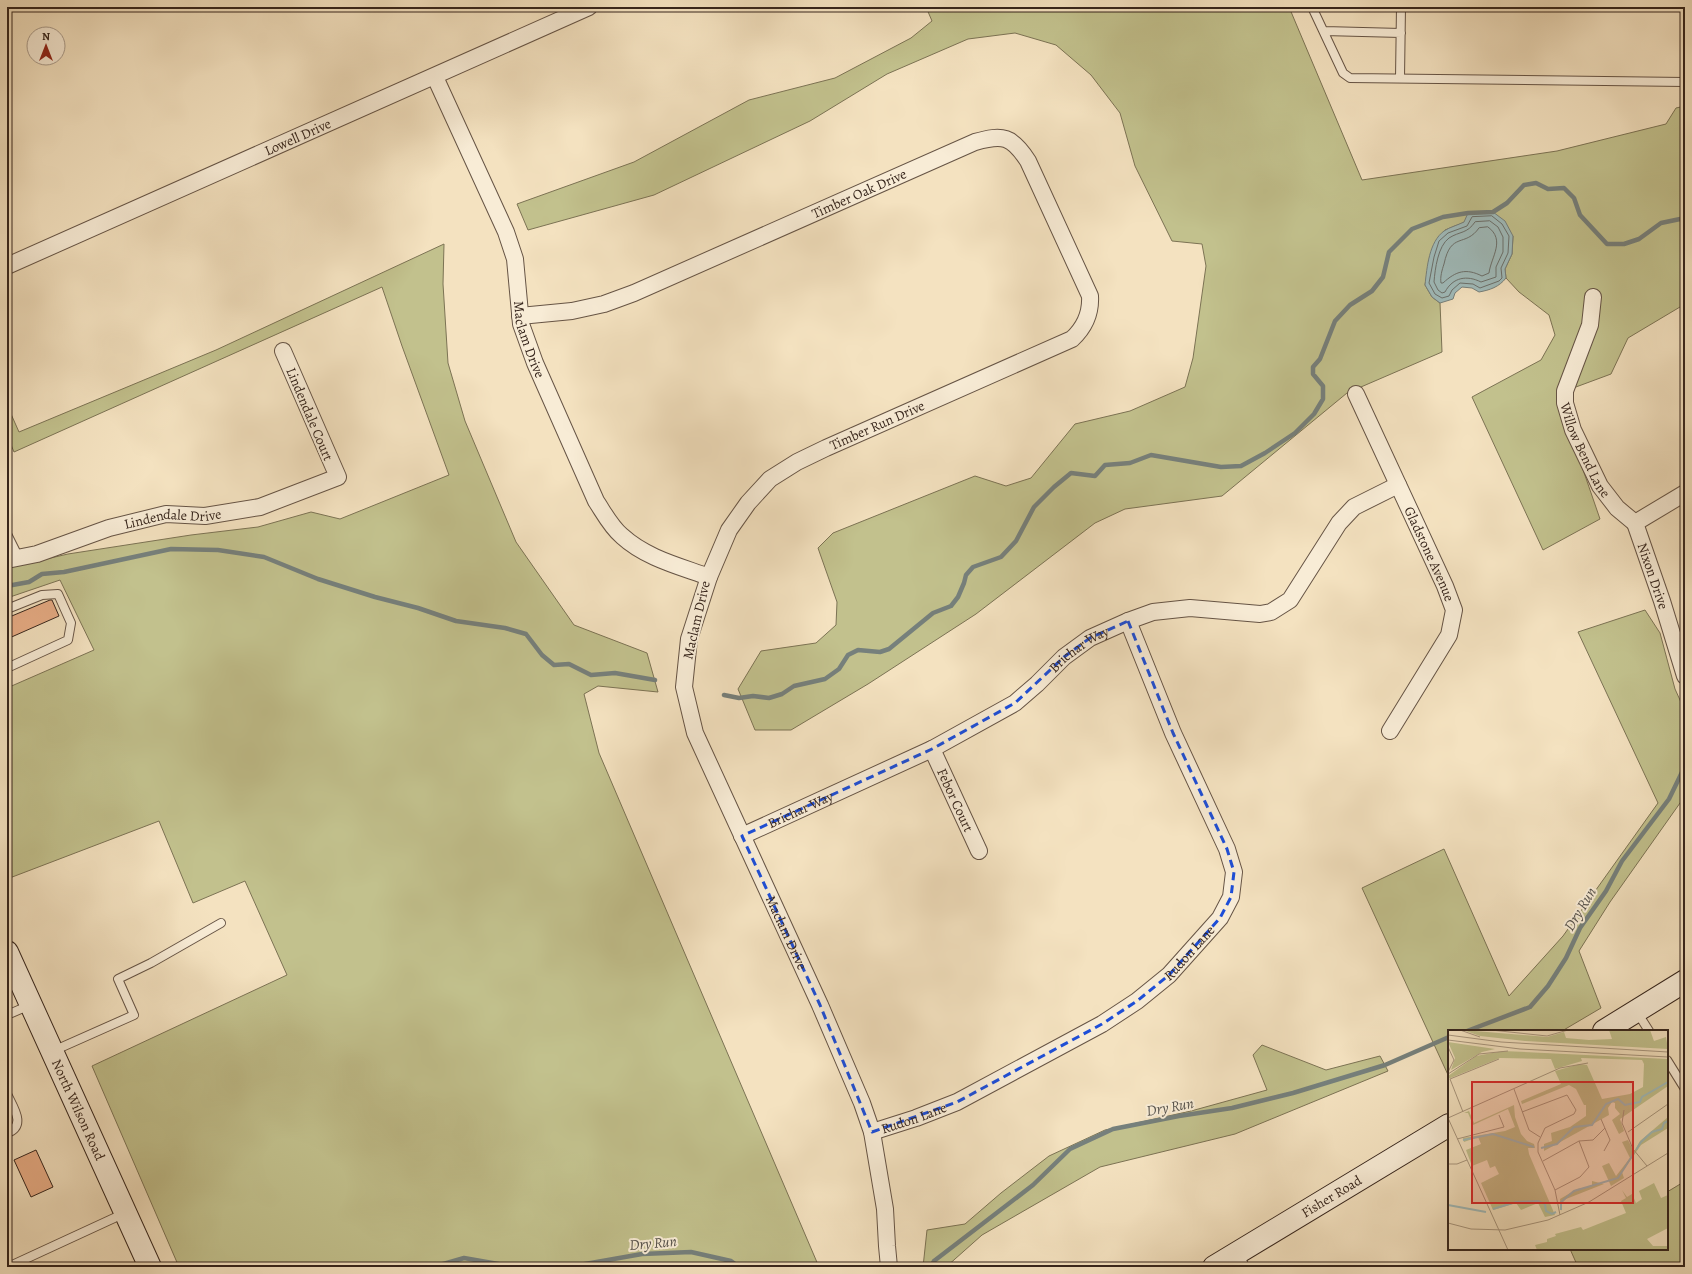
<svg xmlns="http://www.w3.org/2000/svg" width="1692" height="1274" viewBox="0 0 1692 1274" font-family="Alegreya,serif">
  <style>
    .green { fill: #c2c18d; stroke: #7c7354 }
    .water { fill: #a0bcbc; stroke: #76807c }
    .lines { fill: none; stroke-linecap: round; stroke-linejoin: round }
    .shore { stroke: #6b706c; stroke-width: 1 }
    .stream { stroke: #76807c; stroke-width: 4.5 }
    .building { fill: #e9ae87; stroke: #36251c }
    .service-casing { stroke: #665445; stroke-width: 10 }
    .minor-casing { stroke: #665445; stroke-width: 18 }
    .secondary-casing { stroke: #36251c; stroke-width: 24 }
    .service { stroke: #f8ecd6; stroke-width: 8 }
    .minor { stroke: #f8ecd6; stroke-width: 16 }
    .secondary { stroke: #f8ecd6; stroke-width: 22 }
    .marked { fill: none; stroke: #1d4ed8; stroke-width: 3; stroke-dasharray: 8 5; stroke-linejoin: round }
    .labels { text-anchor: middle; stroke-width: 4; stroke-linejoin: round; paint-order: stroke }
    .street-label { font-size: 14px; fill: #36251c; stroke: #f8ecd6 }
    .water-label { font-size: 15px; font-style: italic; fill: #56524c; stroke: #f8ecd6 }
    .inset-river { fill: none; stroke: #a0bcbc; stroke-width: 2 }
    .inset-road { fill: none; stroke: #a8967e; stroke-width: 1 }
    .view { fill: #d62828; fill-opacity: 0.15; stroke: #d62828; stroke-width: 2 }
    .inset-edge { fill: none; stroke: #36251c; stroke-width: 2 }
  </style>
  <rect width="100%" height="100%" fill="#f4e2c0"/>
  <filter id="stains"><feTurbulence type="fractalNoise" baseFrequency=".005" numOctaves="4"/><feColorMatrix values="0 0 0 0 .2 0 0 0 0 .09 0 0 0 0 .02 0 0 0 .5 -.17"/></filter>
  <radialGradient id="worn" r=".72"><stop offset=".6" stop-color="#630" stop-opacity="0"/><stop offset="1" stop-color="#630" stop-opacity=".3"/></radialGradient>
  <!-- green -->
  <path class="green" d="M926,7H1289L1362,180L1557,151L1666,124L1676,108L1685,106V304L1628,338L1611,374L1557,394L1600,519L1543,550L1472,397L1541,360L1555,335L1549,315L1519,292L1506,278L1505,269L1512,254L1513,236L1465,222L1445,230L1430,256L1425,285L1432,297L1440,303L1442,352L1347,393L1222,496L1125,509L1095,523L976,614L868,684L791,730H755L738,689L761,651L816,643L836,625L837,602L818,548L833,533L975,476L1006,486L1031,478L1075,424L1130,411L1185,387L1193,358L1206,266L1202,244L1172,241L1135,166L1120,113L1091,75L1056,45L1015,33L968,39L887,74L810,121L654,195L528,230L517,204L634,162L749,100L835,78L911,38L932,21Z
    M444,244L443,284L448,363L465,421L516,542L574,625L647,653L658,692L598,686L584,694L599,753L819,1267H179L92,1066L287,975L245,881L193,903L159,821L7,879V688L94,650L60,580L7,598V568L68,554L191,535L258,527L311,512L340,519L449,475L402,346L382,287L14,452L7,435V405L19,432L216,350Z
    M1645,610L1660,633L1675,689L1685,711V796L1610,902L1579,951L1601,1008L1562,1031H1449V1077L1362,888L1444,849L1509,996L1563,936L1658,803L1578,632Z
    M1262,1045L1326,1070L1380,1056L1388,1071L1235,1134L1100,1167L982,1235L946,1267H923L927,1230L965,1224L1001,1193L1049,1156L1105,1130L1191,1111L1267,1090L1253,1055Z
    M1682,1183L1685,1189V1267H1578L1570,1249H1667V1192Z"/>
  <!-- water -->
  <path class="water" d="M1493,212L1505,221L1513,236L1512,254L1505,269L1506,278C1499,287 1490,290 1479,292L1472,288L1462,287L1455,293L1453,299L1440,303L1432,297L1425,285C1427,267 1429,242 1444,231C1450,227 1458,225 1464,222L1468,213Z"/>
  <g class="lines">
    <!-- shore -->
    <path class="shore" d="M1492,216L1502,224L1509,236L1508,253L1501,268L1502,278L1499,281L1480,288L1473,284L1460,283L1452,290L1449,296L1442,298L1435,294L1429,283L1434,257L1439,241L1448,233L1467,226L1472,217Z
      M1490,221L1498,227L1503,237V252L1496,267V277L1481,282C1467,275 1453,277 1445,292L1442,293L1438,290L1434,282C1435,269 1438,246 1449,238C1460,231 1467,234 1475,222Z
      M1488,227C1506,240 1491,257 1489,273L1482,276C1466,268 1456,271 1443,283H1441C1440,277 1442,270 1444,264C1451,231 1465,248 1479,228Z"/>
    <!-- stream -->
    <path class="stream" d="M7,586L29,582L42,574L64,572L171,549L218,550L264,557L318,579L375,597L418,608L456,621L505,628L526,634L542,655L554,665L569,664L591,675L615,673L655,680
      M724,695L739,698L753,696L769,698L782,694L794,686L825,679L839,669L848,655L858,650L880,652L889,649L933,613L951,606L958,597L964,583L966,575L973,567L1001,557L1016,541L1034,507L1054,487L1071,473L1095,476L1105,465L1130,463L1151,455L1221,467L1241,466L1265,453L1295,433L1314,414L1323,399V386L1313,374V367L1320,359L1335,321L1350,305L1372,291L1383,277L1389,252L1412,229L1443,217L1468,213L1493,212L1507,203L1524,185L1536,183L1548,189L1564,188L1574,198L1580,215L1607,244H1624L1639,239L1661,223L1685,218
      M1467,1031L1530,1007L1548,986L1566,958L1580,928L1606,891L1622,861L1669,799L1685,766
      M433,1267L464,1258L516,1267
      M568,1267L642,1254L691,1252L731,1261L739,1267
      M931,1267L934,1261L1033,1185L1070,1149L1113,1129L1179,1116L1232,1108L1293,1093L1385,1065L1449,1037"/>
  </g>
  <!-- building -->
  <path class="building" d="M50,600H52L59,616L7,639V618Z
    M36,1150L53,1187L31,1197L14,1160Z"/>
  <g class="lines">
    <defs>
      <path id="service" d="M1312,7L1343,73L1350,78L1685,82
        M1324,31L1401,33
        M1400,78L1401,7
        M7,534L19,558
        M7,609L42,595L58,594L71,623L68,640L7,668
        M1637,1012L1649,1031
        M7,1015L30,1005
        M53,1051L134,1015L118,979L151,963L221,923
        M1667,1060L1685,1089
        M7,1094C13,1107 27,1126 7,1133
        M1239,1254L1245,1267
        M8,1267L125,1213"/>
      <g id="minor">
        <path id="s1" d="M435,77L506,232L515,259L521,324L535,363L596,501C604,513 611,527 622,536C646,558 679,566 709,577"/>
        <path id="s2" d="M7,266L589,7"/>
        <path id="s3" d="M1593,297L1590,325L1565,391V403L1573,430L1600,486L1617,508L1635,523"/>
        <path id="s4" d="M520,316L572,311L604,304L634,293L975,142C1003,134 1012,136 1028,161L1090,296C1091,313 1085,327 1072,339L826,448L797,462L770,479L748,503L729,530L709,577L689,639L684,687L695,733L820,1005L862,1103L872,1132L885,1209L887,1246L889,1267"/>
        <path id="s5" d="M1356,394L1445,586L1454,610L1449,635L1390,731"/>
        <path id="s6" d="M1635,523L1662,601L1685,676"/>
        <path d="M1635,523L1685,493"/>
        <path id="s7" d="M7,560L37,554L109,528L166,514L205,516L260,507L338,477L283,351"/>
        <path id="s8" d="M932,749L979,851"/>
        <path id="s9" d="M742,836L932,749L1015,703L1037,684L1064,657L1090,638L1128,621L1153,612L1190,608L1260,614L1271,612L1290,600L1339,523L1354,507L1398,485"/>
        <path id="s10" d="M872,1132L916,1118L957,1102L1102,1024L1137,1001L1169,975L1220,918L1231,897L1234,872L1227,849L1173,733L1128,621"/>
      </g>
      <g id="secondary">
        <path id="s11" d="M7,952L150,1267"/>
        <path d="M1604,1031L1685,981"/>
        <path id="s12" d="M1214,1267L1449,1125"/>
      </g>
    </defs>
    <!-- service casing -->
    <use href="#service" class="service-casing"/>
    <!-- minor casing -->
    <use href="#minor" class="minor-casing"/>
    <!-- secondary casing -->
    <use href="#secondary" class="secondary-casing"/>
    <!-- service -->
    <use href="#service" class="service"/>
    <!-- minor -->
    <use href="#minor" class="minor"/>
    <!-- secondary -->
    <use href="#secondary" class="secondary"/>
  </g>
  <!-- marked area -->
  <path class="marked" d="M1128,621L1173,733L1227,849L1234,872L1231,897L1220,918L1169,975L1137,1001L1102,1024L957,1102L872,1132L820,1005L742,836L932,749L1015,703L1064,657L1090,638Z"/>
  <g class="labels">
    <!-- street labels -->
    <g class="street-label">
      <text dy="5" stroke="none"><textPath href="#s2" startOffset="318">Lowell Drive</textPath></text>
      <text dy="5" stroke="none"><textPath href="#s4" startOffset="363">Timber Oak Drive</textPath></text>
      <text dy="5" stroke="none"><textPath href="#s1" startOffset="281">Maclam Drive</textPath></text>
      <text transform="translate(310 414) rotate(67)" y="5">Lindendale Court</text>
      <text transform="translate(877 425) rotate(-24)" y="5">Timber Run Drive</text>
      <text dy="5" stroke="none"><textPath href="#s3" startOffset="162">Willow Bend Lane</textPath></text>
      <text dy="5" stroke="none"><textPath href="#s7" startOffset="172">Lindendale Drive</textPath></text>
      <text dy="5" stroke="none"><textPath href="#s5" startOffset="176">Gladstone Avenue</textPath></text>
      <text dy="5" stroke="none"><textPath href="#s6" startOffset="56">Nixon Drive</textPath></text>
      <text transform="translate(696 620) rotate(-77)" y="5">Maclam Drive</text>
      <text dy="5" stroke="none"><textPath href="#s9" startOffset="388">Brichar Way</textPath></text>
      <text dy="5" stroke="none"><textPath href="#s8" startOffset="56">Febor Court</textPath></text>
      <text dy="5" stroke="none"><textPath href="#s9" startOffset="64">Brichar Way</textPath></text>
      <text dy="5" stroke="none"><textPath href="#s4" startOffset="1580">Maclam Drive</textPath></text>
      <text dy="5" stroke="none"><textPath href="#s10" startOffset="368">Rudon Lane</textPath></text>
      <text dy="5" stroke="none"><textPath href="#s11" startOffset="173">North Wilson Road</textPath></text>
      <text dy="5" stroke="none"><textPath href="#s10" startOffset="44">Rudon Lane</textPath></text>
      <text dy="5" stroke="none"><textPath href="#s12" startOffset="137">Fisher Road</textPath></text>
    </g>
    <!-- water labels -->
    <g class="water-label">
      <text transform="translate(1580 909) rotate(-59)" y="5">Dry Run</text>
      <text transform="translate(1170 1107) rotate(-10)" y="5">Dry Run</text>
      <text transform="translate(653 1243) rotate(-5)" y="5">Dry Run</text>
    </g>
  </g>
  <!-- overview -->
  <g transform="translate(1448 1030)">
    <rect width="220" height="220" fill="#f4e2c0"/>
    <path d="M15,0L99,7L116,2L118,8L141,10L164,9L161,0H202L206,11L218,7L220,19L77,11L32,6ZM0,12L47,19L34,22L3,40L7,28ZM55,21L220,29V56L172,89L176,101L171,104L164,90L172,84L167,78V73L164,72L160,78L161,85L96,121V114L104,111L103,103L122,97L138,86V75H136L128,59L121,55L74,74L73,71L113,54L107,41L132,34L139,35L154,69L182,64L195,57L196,34L194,30L133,28L134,31L107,39L103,29L52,28L0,49V46L28,26ZM66,75L67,87L73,104L79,111L86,114L87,118H80L81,124L107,185L97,187L90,173L73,180L68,173L45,180L33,153L51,144L47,136L42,138L39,130L24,136L18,120L33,114L30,107L16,112L15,108L57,101L67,97L60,79L25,95L20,83H16L21,81L26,93ZM220,87V98L193,115L174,142L176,148L163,156L154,136L161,133L168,146L182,128L174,112L180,110L186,122L192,111ZM144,151L156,154L118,169L114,173V182L112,169L129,159L144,156ZM206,153L213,168L220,165V198L199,209L205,216H220V220H89L87,215L99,212V209L108,206L107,204L133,197L135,200L178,183L173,171L178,168L174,160L179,167L184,164L188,173L194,169L191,161Z" fill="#c2c18d"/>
    <path class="inset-river" d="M15,110L45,104L86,117M93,118L109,114L126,97L144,95L158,74L170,69L177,75L192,72L194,67L220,52M188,120L193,112L204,102L214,99L216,93L220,91M0,175L38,182M45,179L68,172L90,171L97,174L98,181L104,184L108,182M113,180V172L126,161L170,148L186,123"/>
    <path class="inset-road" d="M12,0L32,7M43,0L99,6L120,0M0,5L53,12L220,22M0,10L72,19L220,27M0,17L6,30L0,42M0,44L31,24L60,21M66,59L81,100L92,107M176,80L174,93L185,119L199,136M15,82L2,49L51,29M74,82L119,65L128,80L126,84L97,98L90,113V122L107,160L112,185M0,88L112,38L140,33M0,88L60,220M153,89L162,110L156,121M180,102L220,74M9,109L56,97L51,85M95,131L131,111L145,110L157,98M0,134H9L19,130M107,160L132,147L141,137L131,111M0,193L23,199L57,200L100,190L141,172L220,123"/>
    <path class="view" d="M24,52H185V173H24Z"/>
    <rect width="220" height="220" class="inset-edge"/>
  </g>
  <!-- margin -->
  <rect width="1692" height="1274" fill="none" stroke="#f4e2c0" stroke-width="24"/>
  <rect x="8" y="8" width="1676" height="1258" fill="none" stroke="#36251c" stroke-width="2"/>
  <rect x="12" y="12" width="1668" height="1250" fill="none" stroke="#36251c"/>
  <!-- north arrow -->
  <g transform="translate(46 46)"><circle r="19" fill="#f8ecd6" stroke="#aa9c8c"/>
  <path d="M0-3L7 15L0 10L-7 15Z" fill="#8f2418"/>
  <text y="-6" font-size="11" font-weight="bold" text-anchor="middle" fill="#36251c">N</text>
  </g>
  <rect width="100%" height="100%" filter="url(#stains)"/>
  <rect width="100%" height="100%" fill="url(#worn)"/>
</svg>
